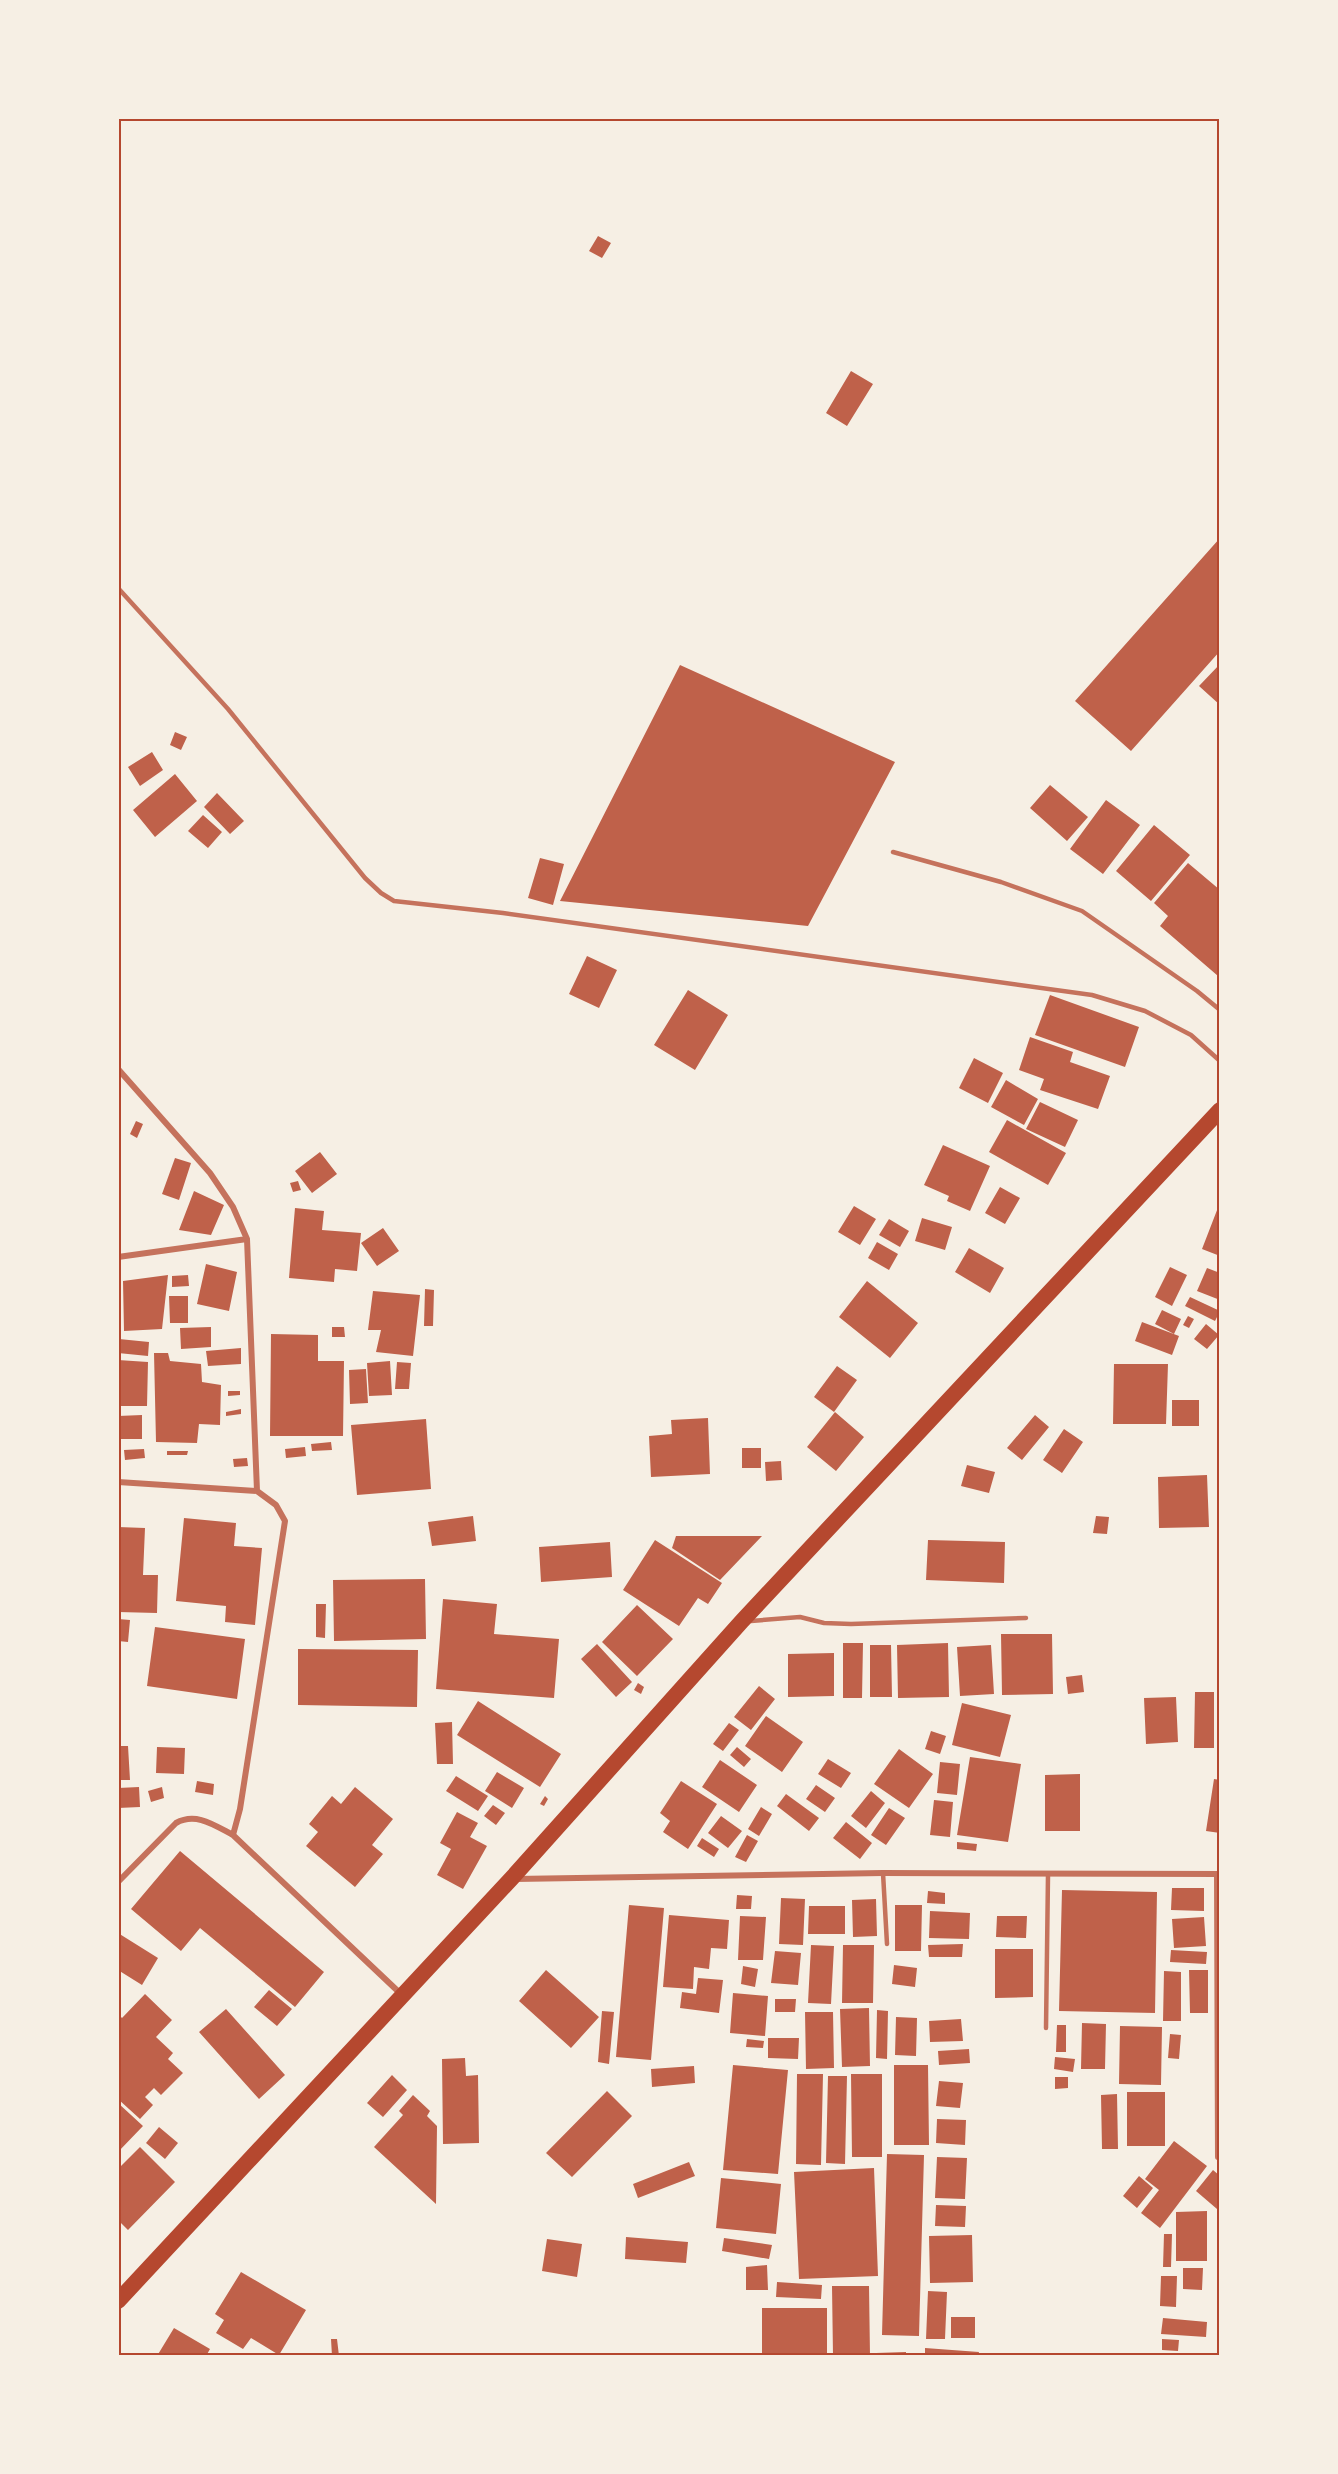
<svg xmlns="http://www.w3.org/2000/svg" width="1338" height="2474" viewBox="0 0 1338 2474" font-family="'PT Sans',sans-serif">
  <style>
    .building { fill: #bf614a }
    .lines { fill: none; stroke-linecap: round; stroke-linejoin: round }
    .service { stroke: #c5725c; stroke-width: 4.5 }
    .minor { stroke: #c5725c; stroke-width: 6 }
    .trunk { stroke: #b5482f; stroke-width: 16 }
    .neatline { fill: none; stroke: #b5482f; stroke-width: 2 }
  </style>
  <rect width="100%" height="100%" fill="#f6efe4"/>
  <!-- building -->
  <path class="building" d="M598,236L611,243L602,258L589,251Z
    M851,371L873,384L847,426L826,413Z
    M1220,538V651L1131,751L1075,701Z
    M1220,664V705L1199,686Z
    M680,665L895,762L808,926L560,901Z
    M175,732L187,737L181,750L170,745Z
    M152,752L163,770L140,786L128,767Z
    M175,774L197,801L155,837L133,810Z
    M1050,785L1088,817L1067,841L1030,808Z
    M217,793L244,821L230,834L204,807Z
    M1106,800L1140,825L1103,874L1070,849Z
    M203,815L222,832L208,848L188,831Z
    M1154,825L1190,855L1151,901L1116,871Z
    M540,858L564,864L553,905L528,898Z
    M1188,863L1220,890L1218,976L1160,926L1168,916L1154,903Z
    M587,956L617,970L599,1008L569,994Z
    M688,990L728,1015L695,1070L654,1045Z
    M1050,995L1139,1027L1125,1067L1035,1035Z
    M1030,1037L1073,1052L1070,1062L1110,1076L1098,1109L1040,1090L1044,1079L1019,1070Z
    M974,1058L1003,1073L988,1103L959,1088Z
    M1006,1080L1038,1099L1024,1125L991,1107Z
    M1040,1102L1078,1120L1065,1147L1026,1129Z
    M1007,1120L1066,1153L1048,1185L989,1152Z
    M136,1121L143,1124L137,1138L130,1134Z
    M943,1145L990,1166L970,1211L947,1201L949,1196L924,1185Z
    M320,1152L337,1174L312,1193L295,1171Z
    M175,1158L191,1163L179,1200L162,1194Z
    M298,1181L301,1190L293,1192L290,1183Z
    M1000,1187L1020,1198L1005,1224L985,1213Z
    M194,1191L224,1205L211,1235L179,1230Z
    M1219,1205H1220V1256L1202,1249Z
    M854,1206L876,1219L860,1245L838,1232Z
    M295,1208L324,1211L322,1230L361,1233L357,1271L335,1269L334,1282L289,1278Z
    M922,1218L952,1227L945,1250L915,1241Z
    M889,1219L909,1231L900,1247L879,1235Z
    M383,1228L399,1251L377,1266L361,1243Z
    M877,1242L898,1254L889,1270L868,1258Z
    M969,1248L1004,1268L990,1293L955,1272Z
    M206,1264L237,1272L229,1311L197,1304Z
    M1170,1267L1187,1275L1172,1306L1155,1297Z
    M1207,1268L1220,1273V1300L1197,1291Z
    M168,1275L162,1329L124,1331L123,1281Z
    M188,1275L189,1286L172,1287V1276Z
    M867,1281L918,1323L890,1358L839,1317Z
    M425,1289L434,1290L433,1326H424Z
    M373,1291L420,1295L413,1356L376,1352L381,1330H368Z
    M169,1296H188V1323H170Z
    M1190,1297L1220,1311L1215,1321L1185,1306Z
    M1162,1310L1181,1319L1174,1334L1155,1324Z
    M1188,1316L1194,1319L1189,1328L1183,1325Z
    M1142,1322L1179,1336L1172,1355L1135,1341Z
    M1206,1324L1219,1335L1207,1349L1194,1339Z
    M211,1327V1347L181,1349L180,1328Z
    M332,1327H344L345,1337H332Z
    M271,1334L318,1335V1361H344L343,1436H270Z
    M119,1339L149,1342L148,1356L118,1353Z
    M241,1348V1364L208,1366L206,1351Z
    M154,1353H168L170,1361L201,1364L202,1382L221,1385L220,1425L199,1424L197,1443L156,1442Z
    M118,1360L148,1362L147,1406H118Z
    M390,1361L392,1395L369,1396L367,1363Z
    M397,1362L411,1363L409,1389H395Z
    M1114,1364H1168L1166,1424H1113Z
    M837,1366L857,1380L834,1412L814,1397Z
    M366,1369L368,1403L350,1404L349,1370Z
    M228,1391H240V1395L228,1396Z
    M1172,1400H1199V1426H1172Z
    M241,1409V1414L226,1416V1412Z
    M835,1412L864,1437L836,1471L807,1447Z
    M142,1415V1439H118V1416Z
    M1035,1415L1049,1427L1022,1460L1007,1448Z
    M708,1418L710,1474L651,1477L649,1436L672,1434L671,1420Z
    M426,1419L431,1489L357,1495L351,1425Z
    M1064,1429L1083,1442L1062,1473L1043,1460Z
    M331,1442L332,1450L312,1451L311,1444Z
    M305,1447L306,1456L286,1458L285,1449Z
    M742,1448H761V1468H742Z
    M144,1449L145,1458L125,1460L124,1450Z
    M167,1451H188L187,1455H167Z
    M247,1458L248,1466L234,1467L233,1459Z
    M781,1461L782,1480L766,1481L765,1462Z
    M967,1465L995,1472L989,1493L961,1486Z
    M1207,1475L1209,1527L1159,1528L1158,1477Z
    M473,1516L476,1541L432,1546L428,1522Z
    M1096,1516L1109,1517L1107,1534L1093,1533Z
    M184,1518L236,1523L234,1546L262,1548L255,1625L225,1622L226,1606L176,1601Z
    M118,1527L145,1528L143,1575H158L157,1613L118,1612Z
    M676,1536H762L720,1580L672,1548Z
    M655,1540L722,1583L708,1604L698,1598L679,1626L623,1590Z
    M928,1540L1005,1542L1004,1583L926,1580Z
    M610,1542L612,1577L541,1582L539,1547Z
    M425,1579L426,1639L334,1641L333,1580Z
    M443,1599L497,1604L494,1634L559,1639L554,1698L436,1689Z
    M316,1604H326L325,1638L316,1637Z
    M637,1605L673,1639L637,1676L602,1642Z
    M118,1619L130,1620L128,1642L118,1641Z
    M155,1627L245,1639L237,1699L147,1686Z
    M1001,1634H1052L1053,1694L1002,1695Z
    M843,1643H863L862,1698H843Z
    M948,1643L949,1697L898,1698L897,1645Z
    M597,1644L632,1682L616,1697L581,1659Z
    M870,1645H891L892,1697H870Z
    M991,1645L994,1694L960,1696L957,1647Z
    M298,1649L418,1650L417,1707L298,1705Z
    M834,1653V1696L788,1697V1654Z
    M1082,1675L1084,1692L1068,1694L1066,1677Z
    M638,1683L644,1687L641,1694L634,1690Z
    M759,1686L775,1699L751,1730L734,1717Z
    M1195,1692H1214V1748H1194Z
    M1176,1697L1178,1742L1146,1744L1144,1698Z
    M478,1701L561,1754L540,1787L457,1735Z
    M962,1703L1011,1715L1000,1757L952,1745Z
    M766,1716L803,1742L782,1772L745,1746Z
    M452,1722L453,1764H437L435,1723Z
    M729,1723L739,1730L723,1751L713,1744Z
    M931,1731L946,1736L940,1754L925,1749Z
    M118,1746H128L130,1780H118Z
    M157,1747L185,1748L184,1774L156,1773Z
    M737,1747L751,1759L744,1767L730,1755Z
    M899,1749L933,1774L909,1808L874,1784Z
    M970,1757L1021,1764L1008,1842L957,1835Z
    M828,1759L851,1773L841,1788L818,1774Z
    M720,1760L757,1785L739,1812L702,1787Z
    M940,1762L960,1764L957,1795L937,1793Z
    M497,1772L524,1788L512,1808L485,1791Z
    M1080,1774V1831H1045V1775Z
    M456,1776L488,1796L478,1811L446,1791Z
    M1214,1779L1220,1780V1833L1206,1831Z
    M197,1781L214,1784L213,1795L195,1792Z
    M681,1781L717,1804L688,1849L663,1832L670,1821L660,1813Z
    M816,1785L835,1798L825,1812L806,1799Z
    M139,1787L140,1807L118,1808V1788Z
    M162,1787L164,1798L151,1802L148,1791Z
    M355,1787L393,1819L372,1845L383,1854L355,1887L306,1846L318,1832L309,1824L332,1796L341,1804Z
    M871,1791L885,1803L866,1828L851,1816Z
    M786,1794L819,1818L809,1831L777,1806Z
    M545,1796L548,1799L544,1806L540,1804Z
    M934,1800L953,1802L950,1837L930,1835Z
    M493,1805L505,1813L496,1825L484,1816Z
    M761,1807L772,1814L759,1836L748,1829Z
    M889,1808L905,1818L886,1845L871,1835Z
    M457,1812L478,1823L470,1837L487,1846L463,1889L437,1875L451,1849L440,1843Z
    M721,1816L742,1831L728,1848L708,1833Z
    M846,1822L872,1843L860,1859L833,1838Z
    M747,1835L758,1841L746,1862L735,1857Z
    M702,1838L719,1849L714,1857L697,1846Z
    M957,1842L977,1844L976,1851L957,1849Z
    M180,1851L324,1972L295,2007L200,1928L181,1951L131,1909Z
    M1172,1888H1204V1911L1171,1910Z
    M1062,1890L1157,1892L1155,2013L1059,2011Z
    M928,1891L945,1893V1904L927,1903Z
    M737,1895L752,1896L751,1909H736Z
    M781,1898L805,1899L803,1945L779,1944Z
    M876,1899L877,1936L853,1937L852,1900Z
    M629,1905L664,1908L651,2060L616,2057Z
    M895,1905H922L921,1951H895Z
    M809,1906H845V1934H808Z
    M930,1911L970,1913L969,1939L929,1938Z
    M669,1915L729,1920L727,1949L711,1948L709,1969L694,1967L693,1989L663,1987Z
    M740,1916L766,1917L763,1960H738Z
    M997,1916H1027L1026,1938L996,1937Z
    M1204,1917L1206,1946L1174,1948L1172,1919Z
    M118,1933L158,1958L142,1985L118,1970Z
    M963,1944L962,1957H929L928,1945Z
    M811,1945L834,1946L831,2004L808,2003Z
    M843,1945H874L873,2003H842Z
    M995,1949H1033V1997L995,1998Z
    M1171,1950L1207,1952L1206,1964L1170,1962Z
    M775,1951L801,1953L798,1985L771,1983Z
    M894,1965L917,1968L915,1987L892,1984Z
    M743,1966L758,1969L755,1987L741,1984Z
    M546,1970L599,2017L571,2048L519,2001Z
    M1189,1970H1208V2013H1190Z
    M1164,1971L1181,1972V2021H1163Z
    M698,1978L723,1980L719,2013L680,2008L682,1992L696,1994Z
    M269,1990L292,2009L277,2026L254,2007Z
    M733,1993L768,1996L765,2036L730,2033Z
    M145,1994L172,2020L156,2037L173,2053L168,2059L183,2073L161,2095L154,2088L145,2097L153,2105L140,2119L118,2099V2014L122,2018Z
    M775,1999H796L795,2012H775Z
    M869,2008L870,2066L842,2067L840,2009Z
    M226,2009L285,2075L259,2099L199,2032Z
    M877,2010L888,2011L887,2059L876,2058Z
    M602,2011L614,2012L609,2064L598,2062Z
    M805,2012H833L834,2068L806,2069Z
    M896,2017L917,2018L916,2056L895,2055Z
    M961,2019L963,2041L930,2042L929,2021Z
    M1082,2023L1106,2024L1105,2069H1081Z
    M1057,2025H1066V2052H1056Z
    M1120,2026L1162,2027L1161,2085L1119,2084Z
    M1170,2034L1181,2035L1179,2059L1168,2058Z
    M768,2038H799L798,2059L768,2058Z
    M747,2039L764,2041L763,2048L746,2047Z
    M969,2049L970,2063L939,2065L938,2051Z
    M1055,2057L1075,2059L1073,2072L1054,2069Z
    M465,2058L466,2076L478,2075L479,2143L443,2144L442,2059Z
    M733,2065L788,2070L778,2174L723,2170Z
    M894,2065H928L929,2145H894Z
    M694,2066L695,2083L652,2087L651,2069Z
    M797,2074H823L821,2165L796,2164Z
    M851,2074H882V2157H852Z
    M392,2075L407,2090L383,2117L367,2103Z
    M828,2076H847L845,2164L826,2163Z
    M1055,2077H1068V2088L1055,2089Z
    M939,2081L963,2083L960,2108L936,2106Z
    M607,2091L632,2116L572,2177L546,2153Z
    M1127,2092H1165V2146H1127Z
    M1117,2094L1118,2149H1102L1101,2095Z
    M413,2095L430,2111L427,2116L437,2126L436,2204L374,2147L403,2115L399,2111Z
    M118,2103L143,2126L118,2152Z
    M937,2119L966,2120L965,2145L936,2143Z
    M159,2127L178,2143L165,2159L146,2143Z
    M1174,2141L1207,2166L1160,2228L1141,2213L1159,2190L1145,2179Z
    M140,2147L175,2182L128,2230L118,2220V2169Z
    M887,2154L924,2155L919,2336L882,2335Z
    M937,2157L967,2158L965,2199L935,2198Z
    M689,2162L695,2176L638,2198L633,2184Z
    M874,2168L878,2276L799,2279L794,2172Z
    M1213,2170L1220,2176V2205L1217,2209L1196,2191Z
    M1139,2176L1153,2188L1137,2208L1123,2196Z
    M721,2178L781,2184L776,2234L716,2228Z
    M936,2205L966,2206L965,2227L935,2226Z
    M1207,2211V2261H1176V2212Z
    M1164,2234H1172L1171,2267H1163Z
    M972,2235L973,2282L930,2283L929,2236Z
    M626,2237L688,2242L686,2263L625,2259Z
    M724,2238L772,2245L769,2259L722,2251Z
    M547,2239L582,2244L577,2277L542,2271Z
    M767,2265L768,2290H746V2267Z
    M1183,2268H1203L1202,2290L1183,2289Z
    M241,2272L306,2310L279,2355L251,2338L243,2349L216,2333L224,2320L215,2314Z
    M1161,2276H1177L1176,2307L1160,2306Z
    M777,2282L822,2285L821,2299L776,2297Z
    M832,2286H869L870,2356H833Z
    M928,2291L947,2292L945,2339H926Z
    M762,2308H827V2356H762Z
    M951,2317H975V2338H951Z
    M1163,2318L1207,2322L1206,2337L1161,2334Z
    M174,2328L210,2349L206,2356H157Z
    M331,2339H337L339,2356H332Z
    M1162,2339L1179,2340L1178,2351L1162,2350Z
    M925,2348L979,2352L978,2356H925Z
    M906,2352V2356H876V2353Z"/>
  <g class="lines">
    <!-- service -->
    <path class="service" d="M118,588L228,709L365,878L381,893L394,901L503,913L1092,995L1145,1011L1191,1035L1220,1061
      M893,852L1001,882L1082,911L1197,991L1220,1010
      M751,1621L800,1617L824,1623L851,1624L1026,1618
      M883,1873L887,1944
      M1046,2028L1048,1875"/>
    <!-- minor -->
    <path class="minor" d="M118,1069L210,1173L233,1207L247,1239L257,1491
      M118,1257L247,1239
      M118,1482L257,1491L276,1505L285,1521L240,1809L233,1835
      M1217,1874L1218,2157
      M515,1879L883,1873L1220,1874
      M118,1882L176,1823C196,1812 214,1825 233,1835L402,1995"/>
    <!-- trunk -->
    <path class="trunk" d="M118,2301L511,1879L742,1621L1220,1110"/>
  </g>
  <!-- border -->
  <rect width="1338" height="2474" fill="none" stroke="#f6efe4" stroke-width="240"/>
  <rect x="120" y="120" width="1098" height="2234" class="neatline"/>
</svg>
